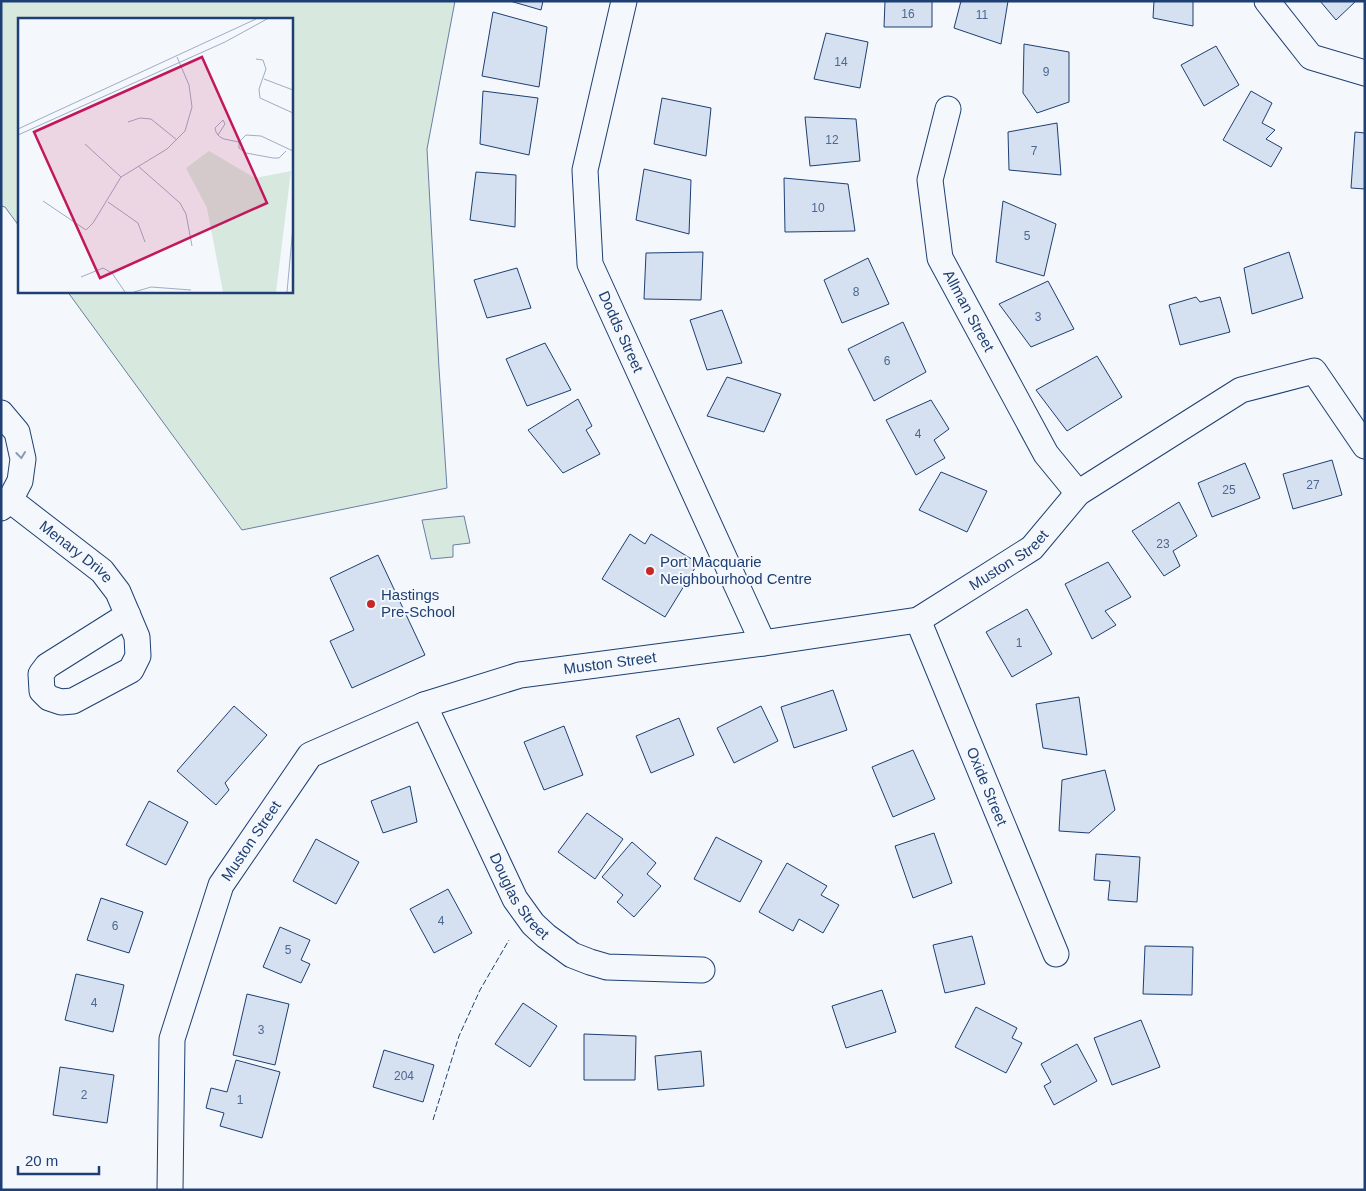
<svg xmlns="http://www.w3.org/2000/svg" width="1366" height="1191" viewBox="0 0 1366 1191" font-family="Helvetica,sans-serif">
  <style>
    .green { fill: #d7e8df; stroke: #687fa3 }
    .building { fill: #d5e0f0; stroke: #1d3f73 }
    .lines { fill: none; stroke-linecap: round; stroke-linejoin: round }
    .minor-casing { stroke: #1d3f73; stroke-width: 27 }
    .minor { stroke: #f4f7fb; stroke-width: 25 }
    .fence { stroke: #1d3f73; stroke-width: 1; stroke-dasharray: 6 2.5; stroke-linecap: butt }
    .oneway { stroke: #889bb7 }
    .poi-dot { fill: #c62828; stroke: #f4f7fb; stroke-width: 2 }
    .labels { text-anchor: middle; stroke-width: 4; stroke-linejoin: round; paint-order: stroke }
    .number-label { font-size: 12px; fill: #4b6792 }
    .street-label { font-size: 15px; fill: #1d3f73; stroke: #f4f7fb }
    .poi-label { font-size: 15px; fill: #1d3f73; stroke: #f4f7fb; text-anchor: start }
    .inset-road { fill: none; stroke: #9eadc5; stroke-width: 1 }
    .view { fill: #c2185b; fill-opacity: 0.15; stroke: #c2185b; stroke-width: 2.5 }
    .inset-edge { fill: none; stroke: #1d3f73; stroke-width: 2.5 }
  </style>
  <rect width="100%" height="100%" fill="#f4f7fb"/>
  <!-- green -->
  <path class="green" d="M1,1H455L427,149L439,368L447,488L242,530L67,291H291V19H19V226L5,207L1,206Z
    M464,516L470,543L453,545V557L431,559L422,520Z"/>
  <!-- building -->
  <path class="building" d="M510,1H543L541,10Z
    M885,1H932V27H884Z
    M961,1H1008L1001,44L954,28Z
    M1154,1H1193V26L1153,18Z
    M1320,1H1356L1336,20Z
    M493,12L547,27L539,87L482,76Z
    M826,33L868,42L860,88L814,79Z
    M1024,44L1069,52V102L1037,113L1023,93Z
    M1216,46L1239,85L1204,106L1181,65Z
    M483,91L538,98L529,155L480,144Z
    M1251,91L1272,103L1262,123L1275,130L1266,139L1282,148L1271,167L1223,140Z
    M662,98L711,108L706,156L654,144Z
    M805,117L856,119L860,161L810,166Z
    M1057,123L1061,175L1009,170L1008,132Z
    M1355,132L1365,133V189L1351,188Z
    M644,169L691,180L689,234L636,220Z
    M476,172L516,175L515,227L470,220Z
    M784,178L848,184L855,231L785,232Z
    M1003,201L1056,224L1044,276L996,262Z
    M703,252L701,300L644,299L646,253Z
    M1289,252L1303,298L1252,314L1244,268Z
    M868,258L889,304L842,323L824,280Z
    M517,268L531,308L487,318L474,280Z
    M1048,281L1074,329L1031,347L999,304Z
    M1196,297L1200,302L1220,297L1230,332L1180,345L1169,305Z
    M722,310L742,363L707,370L690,320Z
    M903,322L926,372L874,401L848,349Z
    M545,343L571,390L527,406L506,359Z
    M1097,356L1122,397L1067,431L1036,390Z
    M727,377L781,394L764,432L707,416Z
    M578,399L592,426L586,430L600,454L563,473L528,430Z
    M931,400L949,429L934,440L945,458L916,475L886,420Z
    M1332,460L1342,495L1293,509L1283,474Z
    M1245,463L1260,498L1212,517L1198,483Z
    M941,472L987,491L967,532L919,510Z
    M1179,502L1197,536L1173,551L1180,566L1164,576L1132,531Z
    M630,534L645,544L651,534L698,563L665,617L602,579Z
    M378,555L425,655L352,688L330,641L354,630L330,578Z
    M1108,562L1131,597L1105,611L1116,625L1092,639L1065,584Z
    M1027,609L1052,654L1012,677L986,632Z
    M833,690L847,730L794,748L781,707Z
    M1079,697L1087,755L1043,748L1036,704Z
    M234,706L267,735L225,783L229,790L216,805L177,771Z
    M761,706L778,741L734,763L717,728Z
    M679,718L694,755L651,773L636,736Z
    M564,726L583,775L544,790L524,742Z
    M913,750L935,799L893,817L872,767Z
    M1105,770L1115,810L1089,833L1059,831L1062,780Z
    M410,786L417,822L383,833L371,801Z
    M149,801L188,822L166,865L126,845Z
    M587,813L623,839L595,879L558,852Z
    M934,833L952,883L913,898L895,846Z
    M716,837L762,861L740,902L694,879Z
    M316,839L359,862L336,904L293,881Z
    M632,842L656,863L647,874L661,886L634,917L617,902L623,895L602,877Z
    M1096,854L1140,857L1137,902L1108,900L1110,881L1094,880Z
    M787,863L827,886L821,895L839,905L823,933L799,919L793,931L759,912Z
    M448,889L472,933L434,953L410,909Z
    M101,898L143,912L129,953L87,940Z
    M280,927L310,940L301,960L310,964L301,983L263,967Z
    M972,936L985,984L945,993L933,945Z
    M1145,946L1193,947L1192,995L1143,994Z
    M76,974L124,985L113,1032L65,1020Z
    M882,990L896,1032L846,1048L832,1006Z
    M247,994L289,1004L275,1065L233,1055Z
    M523,1003L557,1026L530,1067L495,1044Z
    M976,1007L1017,1028L1012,1038L1022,1043L1006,1073L955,1047Z
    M1141,1020L1160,1067L1112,1085L1094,1038Z
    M584,1034L636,1036L635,1080H584Z
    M1077,1044L1097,1081L1054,1105L1044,1086L1051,1082L1041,1064Z
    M384,1050L434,1065L423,1102L373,1087Z
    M701,1051L704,1086L658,1090L655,1056Z
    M236,1060L280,1072L262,1138L220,1126L224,1113L206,1108L211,1088L227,1092Z
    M60,1067L114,1075L107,1123L53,1115Z"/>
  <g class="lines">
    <defs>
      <g id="minor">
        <path id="s1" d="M624,1L585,170L590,264L763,643"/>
        <path d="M1267,1L1311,57L1365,73"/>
        <path id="s2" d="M948,109L930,180L940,258L1046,454L1078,493"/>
        <path d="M1,413L17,432L23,459L20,481L10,500L1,508"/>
        <path id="s3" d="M10,500L102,571L118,592L137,637L138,656L131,670L73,701L61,702L49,698L42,691L41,674L47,666L128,615"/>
        <path id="s4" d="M918,620L1056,954"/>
        <path id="s5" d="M424,705L515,899L533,924L546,936L572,955L590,962L607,967L702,970"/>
        <path id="s6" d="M170,1190L172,1039L221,885L310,755L424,705L520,675L763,643L918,620L1032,548L1078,493L1241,390L1314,371L1365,446"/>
      </g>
    </defs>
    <!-- minor casing -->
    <use href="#minor" class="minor-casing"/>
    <!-- minor -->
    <use href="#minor" class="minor"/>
    <!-- fence -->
    <path class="fence" d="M433,1120L459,1036L480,990L509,940"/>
  </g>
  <!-- one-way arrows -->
  <defs><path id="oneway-chevron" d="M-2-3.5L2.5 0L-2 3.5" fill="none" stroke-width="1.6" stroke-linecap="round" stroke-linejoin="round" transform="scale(1.25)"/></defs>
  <use class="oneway" href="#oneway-chevron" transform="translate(21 455) rotate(83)"/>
  <!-- markers -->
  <g class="poi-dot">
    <circle cx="650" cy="571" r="5"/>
    <circle cx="371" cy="604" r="5"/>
  </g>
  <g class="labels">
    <!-- number labels -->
    <g class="number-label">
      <text x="908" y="18">16</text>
      <text x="982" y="19">11</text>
      <text x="841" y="66">14</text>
      <text x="1046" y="76">9</text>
      <text x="832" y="144">12</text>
      <text x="1034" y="155">7</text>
      <text x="818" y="212">10</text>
      <text x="1027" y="240">5</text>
      <text x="856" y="296">8</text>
      <text x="1038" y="321">3</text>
      <text x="887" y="365">6</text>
      <text x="918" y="438">4</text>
      <text x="1313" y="489">27</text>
      <text x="1229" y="494">25</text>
      <text x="1163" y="548">23</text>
      <text x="1019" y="647">1</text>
      <text x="441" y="925">4</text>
      <text x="115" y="930">6</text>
      <text x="288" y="954">5</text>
      <text x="94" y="1007">4</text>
      <text x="261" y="1034">3</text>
      <text x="404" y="1080">204</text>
      <text x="84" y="1099">2</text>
      <text x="240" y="1104">1</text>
    </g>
    <!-- street labels -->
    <g class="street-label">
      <text dy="5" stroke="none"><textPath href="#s2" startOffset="212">Allman Street</textPath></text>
      <text dy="5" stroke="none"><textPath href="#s1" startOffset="342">Dodds Street</textPath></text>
      <text dy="5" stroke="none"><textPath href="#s3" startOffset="84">Menary Drive</textPath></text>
      <text dy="5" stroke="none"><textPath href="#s6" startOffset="1206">Muston Street</textPath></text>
      <text dy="5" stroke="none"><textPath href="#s6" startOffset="786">Muston Street</textPath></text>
      <text dy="5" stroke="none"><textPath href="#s4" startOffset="180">Oxide Street</textPath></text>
      <text dy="5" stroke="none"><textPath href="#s6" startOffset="366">Muston Street</textPath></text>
      <text dy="5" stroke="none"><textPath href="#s5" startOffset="214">Douglas Street</textPath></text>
    </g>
    <!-- poi labels -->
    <g class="poi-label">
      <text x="660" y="567">Port Macquarie<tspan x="660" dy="17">Neighbourhood Centre</tspan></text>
      <text x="381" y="600">Hastings<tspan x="381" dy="17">Pre-School</tspan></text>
    </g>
  </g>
  <!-- overview -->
  <g transform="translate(18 18)">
    <rect width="275" height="275" fill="#f4f7fb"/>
    <path d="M191,133L237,160L273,153L258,274H205L189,190L168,150Z" fill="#d7e8df"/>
    <path class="inset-road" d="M238,41L245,42L248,51L241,71L242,80L275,95M246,61L275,72M110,104L122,100L133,101L159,122M0,111L238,1M0,117L207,24L249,1M200,117L207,106L205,102L197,110L198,114L200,117L202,119L206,121L221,124M67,126L103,159M268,133L261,140H255L228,135L221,130V124L228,117L243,118L275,133M120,148L162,185L168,196L174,228M25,183L68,212L75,205L103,159L149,131L167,113L174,89L171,67L159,39M90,184L120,205L127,224M63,259L85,250L94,255L107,274M116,274L133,269L173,272M269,274L275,209"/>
    <path class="view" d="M184,39L249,185L82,260L16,114Z"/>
    <rect width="275" height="275" class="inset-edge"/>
  </g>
  <!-- border -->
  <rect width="1366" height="1191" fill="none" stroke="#1d3f73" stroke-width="5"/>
  <!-- scale -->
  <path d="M18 1166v8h81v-8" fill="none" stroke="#1d3f73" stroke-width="2.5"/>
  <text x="25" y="1166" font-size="15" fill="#1d3f73" stroke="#f4f7fb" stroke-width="4" paint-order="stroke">20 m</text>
</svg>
